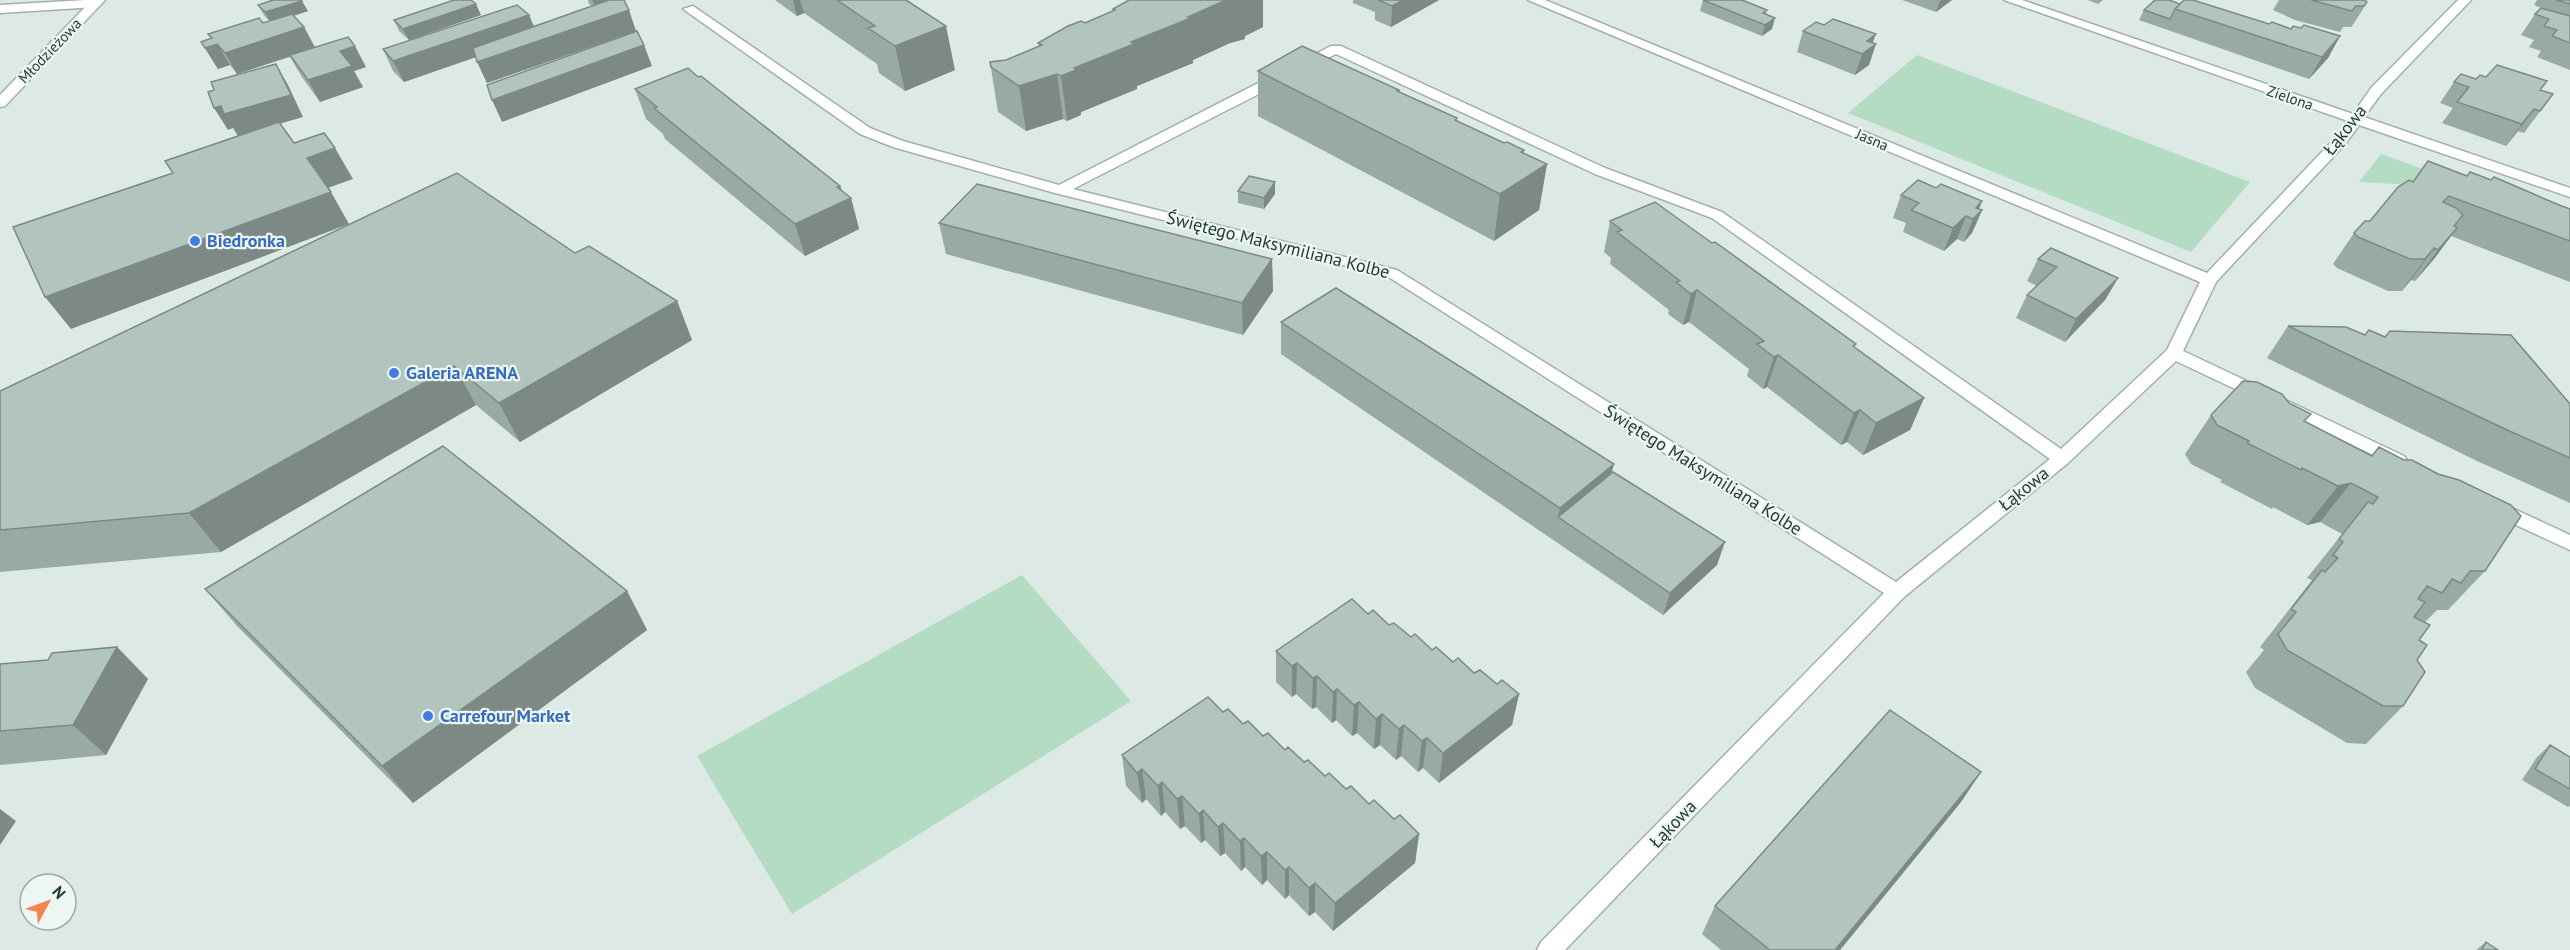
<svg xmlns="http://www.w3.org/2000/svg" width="2570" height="950" viewBox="0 0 2570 950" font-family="'PT Sans',sans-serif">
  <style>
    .green { fill: #b4dcc2 }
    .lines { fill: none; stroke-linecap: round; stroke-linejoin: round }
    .street-casing { stroke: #a0b1ac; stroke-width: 3 }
    .secondary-casing { stroke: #9cb5ae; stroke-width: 3 }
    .street { fill: #fff; fill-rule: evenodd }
    .secondary { fill: #fff; fill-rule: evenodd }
    .wall { fill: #99a9a3 }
    .shaded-wall { fill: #7d8985 }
    .building { fill: #b2c4be; stroke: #7d8985; stroke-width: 1.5 }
    .shop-dot { fill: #3f7fe0; stroke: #edf6f2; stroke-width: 2 }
    .labels { text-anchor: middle; stroke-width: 4.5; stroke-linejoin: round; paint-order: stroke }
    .far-street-label { font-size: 15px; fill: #1e3934; stroke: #edf6f2 }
    .street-label { font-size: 18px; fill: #1e3934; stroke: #edf6f2 }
    .shop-label { font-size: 18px; font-weight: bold; fill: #366cbe; stroke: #edf6f2; text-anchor: start }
  </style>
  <rect width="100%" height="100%" fill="#dde9e5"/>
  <!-- green -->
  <path class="green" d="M1917,55L2250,182L2191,252L1848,113Z
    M2381,154L2487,192L2452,187L2359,182Z
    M1022,575L1131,701L792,914L697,756Z"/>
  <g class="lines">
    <defs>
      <path id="street" d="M86,0H99L102,3L96,7L0,13V5Z
        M1528,0H1545L2207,273L2337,136L2348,121L2004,0H2022L2353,114L2371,88L2458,0H2471L2381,94L2364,117L2570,188V197L2359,125L2347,142L2216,282L2183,351L2266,390L2269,394L2266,398H2254L2176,361L2068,463L1904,597L1565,950H1537L1541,942L1884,593L1387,276L1055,193L893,147L860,134L683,9L693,6L870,128L903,141L1059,185L1274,75H1284V81L1073,189L1397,270L1896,582L2050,459L1712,218L1595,174L1336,54L1303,70L1297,66L1298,63L1331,46H1341L1605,168L1722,212L2061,449L2167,350L2200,282Z
        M2288,401L2404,456L2407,460L2404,464H2392L2282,411L2279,407Z
        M2499,502L2570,535V550L2492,514L2490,509L2492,504Z"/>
      <path id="secondary" d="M92,0H105L5,106L0,107V95Z"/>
    </defs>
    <!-- street casing -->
    <use href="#street" class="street-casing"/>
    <!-- secondary casing -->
    <use href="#secondary" class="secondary-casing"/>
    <!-- street -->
    <use href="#street" class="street"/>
    <!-- secondary -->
    <use href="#secondary" class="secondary"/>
  </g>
  <!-- wall -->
  <path class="wall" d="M588,0H624L636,31L487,83L476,57L404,82L393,71L383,49L529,15L534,26L592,6L589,4Z
    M775,0H906L955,70L905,91L879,73L877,64L804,13L797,16Z
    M1353,0H1439L1391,27L1375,20V12L1353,3Z
    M1703,0L1767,10L1766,14L1772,29L1762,36L1700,11Z
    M1902,0H1952L1936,12Z
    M2088,0H2103L2098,4Z
    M2279,0H2364L2367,2L2351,27H2343L2340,32L2295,20L2273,10Z
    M2537,0H2570V70L2537,57L2541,51L2529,47L2534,40L2521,35L2535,14L2541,8L2534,5Z
    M2180,4L2269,24L2291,29L2301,28L2340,36L2328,58L2309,79L2139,20L2144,10Z
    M258,5L308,11L293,16L304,27L315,47L366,67L354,71L363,87L320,102L302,77L290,57L237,74L230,65L218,69L201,42L211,39L208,34L269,21L264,15Z
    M1113,9L1263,27L1245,36V39L1230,43L1193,60V63L1137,86V89L1081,112V115L1067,121L1063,119L1026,131L998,112L990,62L1006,60L1039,46L1038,43L1114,11Z
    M481,15L409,40L399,31L394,20Z
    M1824,25L1873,43L1869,65L1855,75L1797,52L1803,31Z
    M1258,71L1399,90V92L1457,118V121L1504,143L1524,150L1523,153L1547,164L1539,210L1494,241L1258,116Z
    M2486,77L2541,90L2553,94L2524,133L2518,131L2506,146L2442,123L2453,108L2440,103L2454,82Z
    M635,89L840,186L842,190L851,198L859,229L805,256L665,139L663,134L646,119Z
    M2467,176L2570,209V282L2451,236L2434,259L2415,281L2411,280L2402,291H2388L2337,268L2333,264L2354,233L2370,221L2413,182Z
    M1275,182V194L1264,209L1238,203V191Z
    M1936,188L1982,201L1979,209L1982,210L1972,233L1964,242L1957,239L1944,251L1903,232L1906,223L1893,218L1901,195Z
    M1610,221L1712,243L1856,344L1854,347L1924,398L1910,430L1863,455L1847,442L1841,445L1767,387L1763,389L1747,376L1749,369L1689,322L1683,325L1668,314L1669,310L1610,264L1611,258L1604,252Z
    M939,223L1272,259L1273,291L1243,335L946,254Z
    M2038,259L2118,278L2105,300L2065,342L2016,318L2027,295L2037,286L2027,281Z
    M677,301L692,340L520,442L476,405L221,552L0,572V391Z
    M1281,322L1612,473L1717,565L1663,615L1281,354Z
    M2288,326L2385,337L2570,404V503L2477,461L2267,358Z
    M2289,403L2306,422L2485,571L2448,610H2437L2425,622L2418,619L2419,640L2417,660L2403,706L2366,744L2347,743L2255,688L2246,672L2264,650L2260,647L2312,580L2307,578L2342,534L2320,522L2307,525L2273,507L2272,509L2220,482L2222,480L2191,464L2185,454L2211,415Z
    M205,589L627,591L647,630L413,803L238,627Z
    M1368,614L1453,662L1519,694L1512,725L1439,783L1423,768L1418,772L1401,756L1396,760L1380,745L1374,749L1357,733L1352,736L1336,720L1332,723L1316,707L1312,709L1296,694L1292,697L1276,682V651Z
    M117,647L148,679L106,755L0,765V664L48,660Z
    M1223,712L1263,736L1394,819L1419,834L1415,863L1333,931L1315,912L1309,916L1289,895L1285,899L1267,880L1262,885L1245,867L1241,871L1225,853L1220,856L1205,840L1201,843L1185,826L1180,829L1165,812L1161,816L1146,799L1142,803L1126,786L1122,755Z
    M2550,745L2570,757V806L2568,807L2522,780L2537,757Z
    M1981,772L1961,802L1840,950H1721L1702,934L1715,906Z
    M2486,942L2498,950H2476Z"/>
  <!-- shaded-wall -->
  <path class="shaded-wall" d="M592,0H623L596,9Z
    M793,0H800L804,13L797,16Z
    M1226,0H1263V27L1245,36V39L1230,43L1193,60V63L1137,86V89L1081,112V115L1067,121L1061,76L1074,68Z
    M1403,0H1439L1391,27L1392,6Z
    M1942,0H1952L1936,12L1940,1Z
    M302,1L308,11L271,23L265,12Z
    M2367,2L2354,23L2351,27L2364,6Z
    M476,4L481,15L409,40L403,29Z
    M629,10L636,31L487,83L477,62Z
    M529,15L537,36L404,82L393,61Z
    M1775,18L1772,29L1762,36L1765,25Z
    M946,26L955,70L905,91L895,46Z
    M304,27L315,48L237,74L225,53Z
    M1876,34L1871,47L1876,44L1869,65L1855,75L1867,41Z
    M2340,36L2328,58L2309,79L2322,57Z
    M217,44L230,65L218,69L205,48Z
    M644,45L652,66L502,122L492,100Z
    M355,46L366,67L354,71L363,87L320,102L308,80L340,51Z
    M276,64L288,85L303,117L238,136L233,128L228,130L214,108L221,106Z
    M1057,74L1063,119L1026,131L1019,86Z
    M2534,109L2518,131L2506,146L2522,124Z
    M335,148L353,179L325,189L307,158Z
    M1524,150L1519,181L1547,164L1539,210L1494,241L1500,194L1521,152Z
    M1275,182V194L1264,209V198Z
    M840,186L844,201L851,198L859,229L805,256L795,224L837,187Z
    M331,192L349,224L71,329L45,297Z
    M1982,201L1976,217L1982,210L1972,233L1964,242L1973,219L1976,208Z
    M1966,216L1957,239L1944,251L1953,228Z
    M2457,228L2434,259L2415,281L2438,250Z
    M2434,248L2411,280L2402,291L2425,259Z
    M1272,259L1273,291L1243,335L1242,303Z
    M2118,278L2105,300L2065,342L2076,319Z
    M1697,290L1689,322L1683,325L1691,294Z
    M677,301L692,340L520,442L499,403Z
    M1778,355L1767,387L1763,389L1774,357Z
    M454,366L476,405L221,552L189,513Z
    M1924,398L1910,430L1863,455L1876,423Z
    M1860,410L1847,442L1841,445L1854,413Z
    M1614,464L1606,496L1558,517L1560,508Z
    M2351,483L2320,522L2307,525L2338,486Z
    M1725,542L1717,565L1663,615L1670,593Z
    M627,591L647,630L413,803L382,766Z
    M117,647L148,679L106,755L73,725Z
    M1297,663L1296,694L1292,697V666Z
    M1317,676L1316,707L1312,709L1313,678Z
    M1337,689L1336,720L1332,723L1333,692Z
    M1519,694L1512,725L1439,783L1443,753Z
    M1359,702L1357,733L1352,736L1354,705Z
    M1382,714L1380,745L1374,749L1376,719Z
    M1404,725L1401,756L1396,760L1399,729Z
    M1427,738L1423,768L1418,772L1422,741Z
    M1142,769L1146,799L1142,803L1137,773Z
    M1981,772L1961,802L1840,950H1835Z
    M1162,782L1165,812L1161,816L1158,786Z
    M1182,796L1185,826L1180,829L1177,799Z
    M0,809L16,821L0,845Z
    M1203,810L1205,840L1201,843L1199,814Z
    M1223,823L1225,853L1220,856L1218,827Z
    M1419,834L1415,863L1333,931L1335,903Z
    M1244,838L1245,867L1241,871L1240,841Z
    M1267,852V880L1262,885L1261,856Z
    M1289,867V895L1285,899V870Z
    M1315,883V912L1309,916V888Z"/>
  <!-- building -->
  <path class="building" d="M273,0H301L302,1L265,12L258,5Z
    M454,0H471L476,4L403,29L394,20Z
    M609,0H624L629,10L477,62L473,48Z
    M837,0H906L946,26L895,46L868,28L875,26Z
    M1129,0H1226L1188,17L1191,18L1131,42L1134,44L1074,68L1076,70L1061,76L1057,74L1019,86L991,67L990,62L1006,60L1042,45L1038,43L1068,26L1081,21L1085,23L1115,10L1113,9Z
    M1378,0H1403L1392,6Z
    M1703,0H1742L1767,10L1763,13L1775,18L1765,25Z
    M2155,0H2169L2180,4L2175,9L2170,19L2144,10Z
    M2184,0H2193L2269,24L2272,22L2291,29L2293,26L2301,28L2304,25L2340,36L2322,57L2175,9Z
    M2311,0H2364L2367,2L2364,6H2356L2352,11Z
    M2556,0H2570V4Z
    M517,5L529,15L393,61L383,49Z
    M2541,8L2570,16V43L2552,36L2557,30L2544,26L2549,19L2535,14Z
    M292,14L304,27L225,53L217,44L205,48L201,42L212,38L208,34L259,18L263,23Z
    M1833,19L1876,34L1867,41L1876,44L1862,54L1803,31L1816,22L1824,25Z
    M637,31L644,45L492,100L487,85Z
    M348,37L355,46L340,51L352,66L308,80L290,55Z
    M1302,46L1399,90L1397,91L1457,118L1455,120L1504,143L1507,142L1524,150L1521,152L1547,164L1500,194L1258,71Z
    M276,64L291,95L224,114L221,106L214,108L208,92L214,90L211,82Z
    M2497,65L2547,81L2540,90L2553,94L2540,111L2534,109L2522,124L2457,102L2469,87L2454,82L2461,74L2476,79L2480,75L2486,77Z
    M688,68L698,77L701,76L840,186L837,187L851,198L795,224L654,108L657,107L635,89Z
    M279,122L294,143L324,133L335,148L307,158L331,192L45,297L13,227L173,173L165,161Z
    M2428,161L2467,176L2470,172L2491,180L2494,177L2559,205L2570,209V241L2449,196L2443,202L2456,208L2463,215L2454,226L2457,228L2438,250L2434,248L2425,259H2410L2358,237L2354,233L2365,221H2370L2398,187L2409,180L2413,182Z
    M457,173L575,253L589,246L677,301L499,403L454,366L189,513L0,530V391Z
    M1249,176L1275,182L1264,198L1238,191Z
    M1918,180L1936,188L1941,184L1982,201L1976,208L1982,210L1973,219L1966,216L1953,228L1911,210L1919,203L1901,195Z
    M977,184L1272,259L1242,303L939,223Z
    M1655,202L1712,243L1715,242L1856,344L1853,346L1924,398L1876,423L1860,410L1854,413L1778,355L1774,357L1757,344L1764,341L1697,290L1691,294L1676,282L1680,281L1617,232L1622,230L1610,221Z
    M2051,248L2118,278L2076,319L2027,295L2057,267L2038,259Z
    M1336,288L1614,464L1560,508L1281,322Z
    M2288,326L2346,327L2365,335L2369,330L2385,337L2390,331L2511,335L2570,404V458L2505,429Z
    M2243,381L2257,382L2282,394L2289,403L2311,414L2304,421L2372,456L2379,447L2404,460H2412L2438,474L2459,480L2511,505L2521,516L2485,571H2470L2461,583L2452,579L2442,593L2427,586L2418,599L2425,602L2414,617L2430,625L2419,640L2427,645L2417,660L2425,672L2403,706H2383L2287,650L2278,634L2296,612L2291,609L2322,570L2325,572L2338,558L2333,555L2343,542L2339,539L2368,502L2373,504L2378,497L2351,483L2338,486L2302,468L2301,470L2247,443L2249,441L2217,425L2211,415Z
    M443,446L627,591L382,766L205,589Z
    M1613,472L1725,542L1670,593L1558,517Z
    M1352,599L1368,614L1373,610L1389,625L1394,623L1411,637L1415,634L1432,650L1436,647L1453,662L1458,658L1474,673L1480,670L1497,684L1502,680L1519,694L1443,753L1427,738L1422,741L1404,725L1399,729L1382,714L1376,719L1359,702L1354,705L1337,689L1333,692L1317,676L1313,678L1297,663L1292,666L1276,651Z
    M117,647L73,725L0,731V664L48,660L52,653Z
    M1208,697L1223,712L1228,709L1243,724L1248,721L1263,736L1268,733L1285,750L1288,747L1304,762L1308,760L1325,776L1329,773L1346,789L1351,786L1369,804L1374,800L1394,819L1400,815L1419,834L1335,903L1315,883L1309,888L1289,867L1285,870L1267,852L1261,856L1244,838L1240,841L1223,823L1218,827L1203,810L1199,814L1182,796L1177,799L1162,782L1158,786L1142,769L1137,773L1122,755Z
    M1890,710L1981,772L1835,950H1770L1715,906Z
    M2550,745L2570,757V789L2535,769Z
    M2486,942L2498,950H2482Z"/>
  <!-- markers -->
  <g class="shop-dot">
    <circle cx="195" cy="241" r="6"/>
    <circle cx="394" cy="373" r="6"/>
    <circle cx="428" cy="716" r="6"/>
  </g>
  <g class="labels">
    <!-- far-street labels -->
    <g class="far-street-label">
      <text transform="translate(50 51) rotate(-46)" y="5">Młodzieżowa</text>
      <text transform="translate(2290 98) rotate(19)" y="5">Zielona</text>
      <text transform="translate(1872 140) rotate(23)" y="5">Jasna</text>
    </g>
    <!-- street labels -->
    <g class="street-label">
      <text transform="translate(2345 130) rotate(-52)" y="6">Łąkowa</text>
      <text transform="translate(1278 245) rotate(14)" y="6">Świętego Maksymiliana Kolbe</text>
      <text transform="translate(1703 470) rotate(32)" y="6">Świętego Maksymiliana Kolbe</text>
      <text transform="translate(2024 489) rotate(-39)" y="6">Łąkowa</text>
      <text transform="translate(1673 824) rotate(-46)" y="6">Łąkowa</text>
    </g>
    <!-- shop labels -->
    <g class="shop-label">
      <text x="207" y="247">Biedronka</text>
      <text x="406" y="379">Galeria ARENA</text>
      <text x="440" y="722">Carrefour Market</text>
    </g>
  </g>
  <!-- north arrow -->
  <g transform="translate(48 902) rotate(49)"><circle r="28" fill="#edf6f2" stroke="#9aaaa6" stroke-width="1.5"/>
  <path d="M0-4.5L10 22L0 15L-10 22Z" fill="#f5854f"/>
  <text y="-9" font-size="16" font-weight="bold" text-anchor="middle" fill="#1e3934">N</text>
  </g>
</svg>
